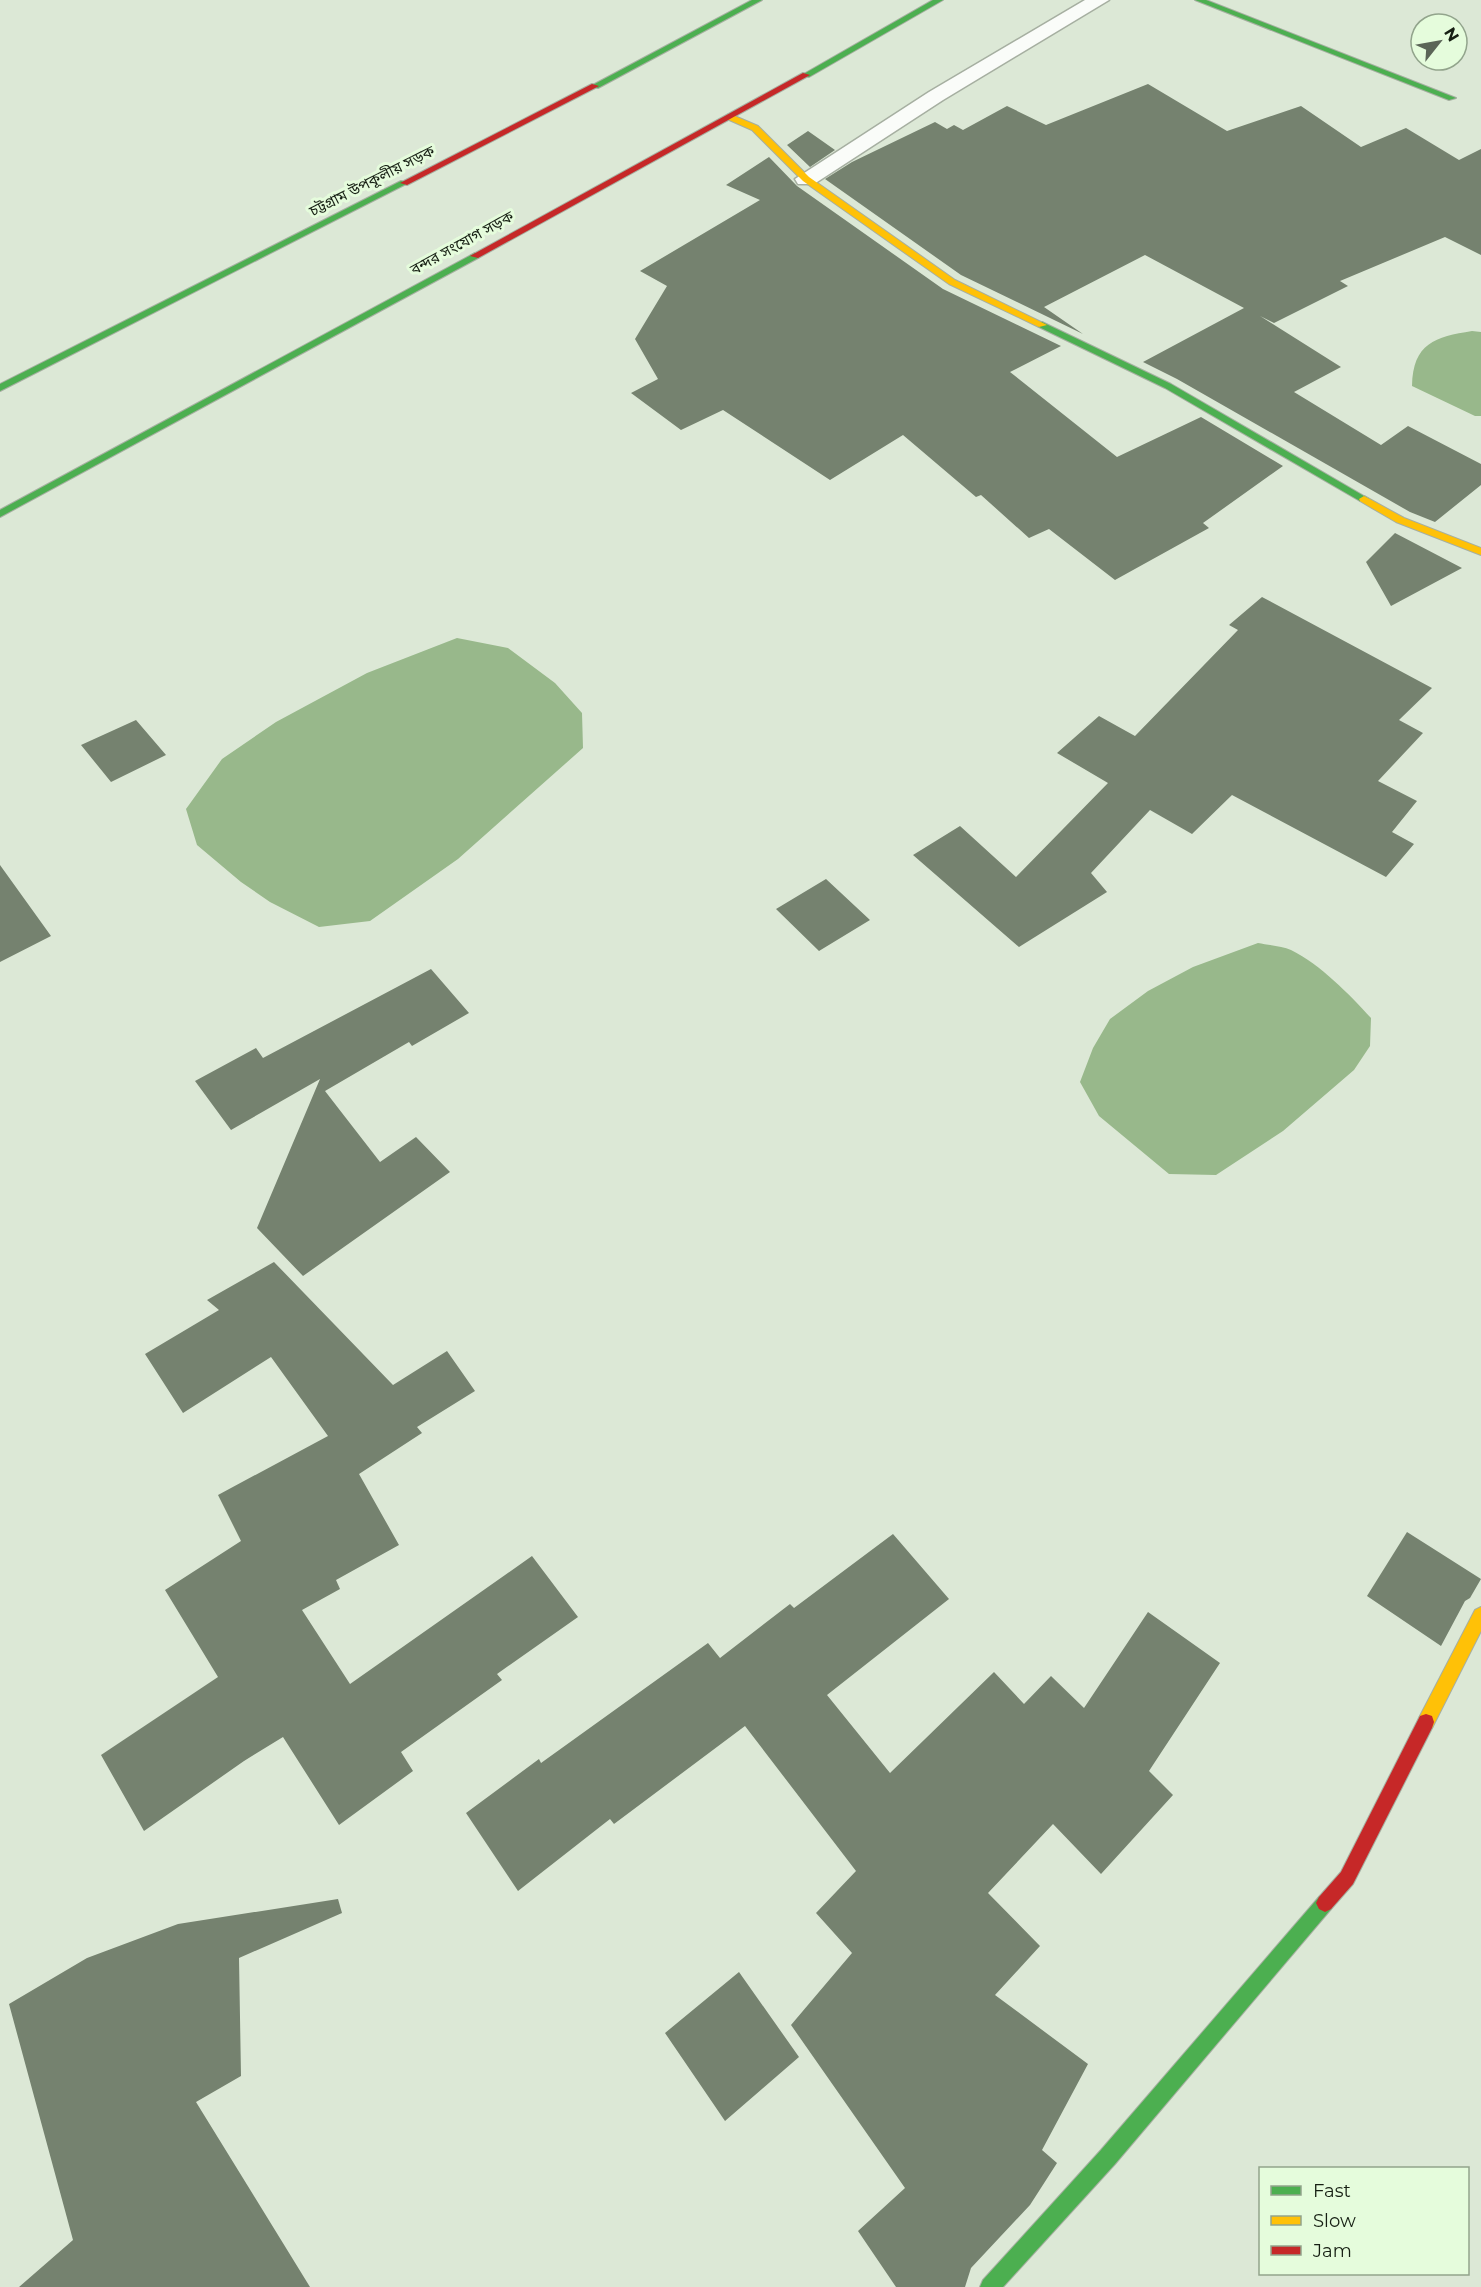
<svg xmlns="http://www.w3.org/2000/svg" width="1481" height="2287" viewBox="0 0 1481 2287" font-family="Montserrat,'Noto Sans Bengali',sans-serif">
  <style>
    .water { fill: #98b88b }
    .building { fill: #75826f }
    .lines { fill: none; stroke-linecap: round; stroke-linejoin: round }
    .street-casing { stroke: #a6afa1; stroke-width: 3 }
    .fast-casing { stroke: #a6afa1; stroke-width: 2 }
    .slow-casing { stroke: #a6afa1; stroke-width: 2 }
    .jam-casing { stroke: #a6afa1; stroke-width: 2 }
    .street { fill: #fafcf9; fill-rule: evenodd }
    .fast { fill: #4caf50; fill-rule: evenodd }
    .slow { fill: #ffc107; fill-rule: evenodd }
    .jam { fill: #c62828; fill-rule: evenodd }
    .labels { text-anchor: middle; stroke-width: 6; stroke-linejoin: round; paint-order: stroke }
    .far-street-label { font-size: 15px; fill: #161f13; stroke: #e5fcdc }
  </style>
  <rect width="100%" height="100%" fill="#dce8d6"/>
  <!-- water -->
  <path class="water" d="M1472,331L1481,332V416H1475L1412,386C1413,343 1435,337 1472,331Z
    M457,638L508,648L555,683L582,713L583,748L458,859L370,921L319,927L270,902L241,882L197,845L186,809L222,759L276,722L367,673Z
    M1258,943C1268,945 1282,946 1291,950C1321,965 1349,994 1371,1018L1370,1046L1354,1070L1283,1131L1216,1175L1169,1174L1099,1116L1080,1082L1093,1048L1110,1019L1148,991L1193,967Z"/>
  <!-- building -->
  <path class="building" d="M1148,84L1227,131L1301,106L1361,147L1406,128L1459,160L1481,149V255L1445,237L1340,281L1348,286L1274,323L1260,316L1341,367L1294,392L1381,445L1408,426L1481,464V485L1435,522L1410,512L1177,379L1143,362L1244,308L1145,255L1044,307L1083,334L961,275L825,179L852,162L935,122L947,129L954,125L963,130L1007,106L1046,125Z
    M808,131L835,150L810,167L787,145Z
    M769,157L797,186L943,289L1061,346L1010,372L1117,457L1201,417L1283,466L1203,523L1209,528L1115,580L1049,529L1029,538L981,495L976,497L903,435L830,480L723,410L681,430L631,393L658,379L635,339L667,286L640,271L760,200L726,185Z
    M1395,533L1462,568L1391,606L1366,562Z
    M1262,597L1432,688L1399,720L1423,733L1378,781L1417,801L1392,832L1414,844L1386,877L1232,795L1192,834L1150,810L1091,873L1107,892L1019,947L913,855L960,826L1016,877L1108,783L1057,753L1099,716L1135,736L1238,630L1229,625Z
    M136,720L166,755L111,782L81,745Z
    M0,865L51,936L0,962Z
    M826,879L870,920L819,951L776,909Z
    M431,969L469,1013L412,1046L409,1042L325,1091L380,1162L416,1137L450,1172L303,1276L257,1228L320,1079L231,1130L195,1081L256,1048L263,1058Z
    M274,1262L393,1385L447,1351L475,1391L417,1427L422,1433L359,1474L399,1545L336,1580L340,1589L302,1610L350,1684L532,1556L578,1617L497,1674L502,1680L401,1752L413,1771L339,1825L283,1737L244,1761L144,1831L101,1755L218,1677L165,1590L241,1541L218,1495L328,1436L271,1357L183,1413L145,1354L219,1310L207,1300Z
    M1407,1532L1481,1579L1470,1598L1465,1601L1441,1646L1367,1596Z
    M893,1534L949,1599L827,1695L890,1773L994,1672L1024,1704L1051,1676L1084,1708L1148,1612L1220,1663L1149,1771L1173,1795L1101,1874L1053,1824L988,1893L1040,1946L995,1995L1088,2064L1042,2150L1057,2163L1030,2205L971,2268L965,2287H896L858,2231L905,2188L791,2025L852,1953L816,1913L856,1871L745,1726L614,1824L610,1819L518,1891L466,1813L539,1759L541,1763L708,1643L720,1658L790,1604L794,1608Z
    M338,1899L342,1913L239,1958L241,2076L196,2102L310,2287H19L73,2240L9,2004L87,1958L178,1924Z
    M739,1972L799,2057L725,2121L665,2033Z"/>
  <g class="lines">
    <defs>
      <path id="street" d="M1085,0H1109L943,100L814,184H798L795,179L929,92Z"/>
      <path id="fast" d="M752,0H762L598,88L591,86Z
        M933,0H943L809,77L802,75Z
        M1195,0H1206L1456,98L1449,100Z
        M401,181L408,183L0,391V384Z
        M475,253L480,256L478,258L0,517V510Z
        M1042,322L1171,384L1369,499L1368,501H1360L1165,388L1039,327L1037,325Z
        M1325,1894L1331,1897L1334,1903L1331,1909L1115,2164L1003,2287H980L983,2280L1101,2150L1319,1897Z"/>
      <path id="slow" d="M730,114L758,126L809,177L955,280L1047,325L1039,327L949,284L803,181L752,130L727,119V115Z
        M1364,496L1404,518L1481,548V555L1396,522L1360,501L1359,499Z
        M1481,1607V1631L1432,1728L1426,1730L1420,1728L1418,1722L1420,1716L1475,1610Z"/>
      <path id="jam" d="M803,73L810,75L478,258L470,256Z
        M592,84L599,86L407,185L400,183Z
        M1426,1714L1432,1716L1434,1722L1432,1728L1353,1884L1331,1909L1325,1912L1319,1909L1316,1903L1319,1897L1341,1872L1420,1716Z"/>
    </defs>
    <!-- street casing -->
    <use href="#street" class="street-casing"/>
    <!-- fast casing -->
    <use href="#fast" class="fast-casing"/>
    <!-- slow casing -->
    <use href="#slow" class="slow-casing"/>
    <!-- jam casing -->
    <use href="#jam" class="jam-casing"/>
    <!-- street -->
    <use href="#street" class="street"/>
    <!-- fast -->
    <use href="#fast" class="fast"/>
    <!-- slow -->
    <use href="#slow" class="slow"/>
    <!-- jam -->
    <use href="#jam" class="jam"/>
  </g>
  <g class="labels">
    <!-- far-street labels -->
    <g class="far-street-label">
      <text transform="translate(372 181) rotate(-27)" y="5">চট্টগ্রাম উপকূলীয় সড়ক</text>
      <text transform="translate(462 243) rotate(-29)" y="5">বন্দর সংযোগ সড়ক</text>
    </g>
  </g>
  <!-- legend -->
  <rect x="1259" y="2167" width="210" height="108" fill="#e5fcdc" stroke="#92a48c" stroke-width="1.5"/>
  <rect x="1271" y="2186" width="30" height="9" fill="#4caf50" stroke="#92a48c" stroke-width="1.5"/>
  <text x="1313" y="2197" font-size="18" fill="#161f13">Fast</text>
  <rect x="1271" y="2216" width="30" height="9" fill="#ffc107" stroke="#92a48c" stroke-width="1.5"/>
  <text x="1313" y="2227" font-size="18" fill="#161f13">Slow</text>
  <rect x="1271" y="2246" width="30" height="9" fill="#c62828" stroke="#92a48c" stroke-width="1.5"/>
  <text x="1313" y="2257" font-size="18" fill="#161f13">Jam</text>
  <!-- north arrow -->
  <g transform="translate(1439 42) rotate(59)"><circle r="28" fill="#e5fcdc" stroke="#92a48c" stroke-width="1.5"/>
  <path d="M0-4.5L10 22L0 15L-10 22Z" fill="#5b6557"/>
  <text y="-9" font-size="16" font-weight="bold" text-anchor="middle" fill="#161f13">N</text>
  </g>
</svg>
